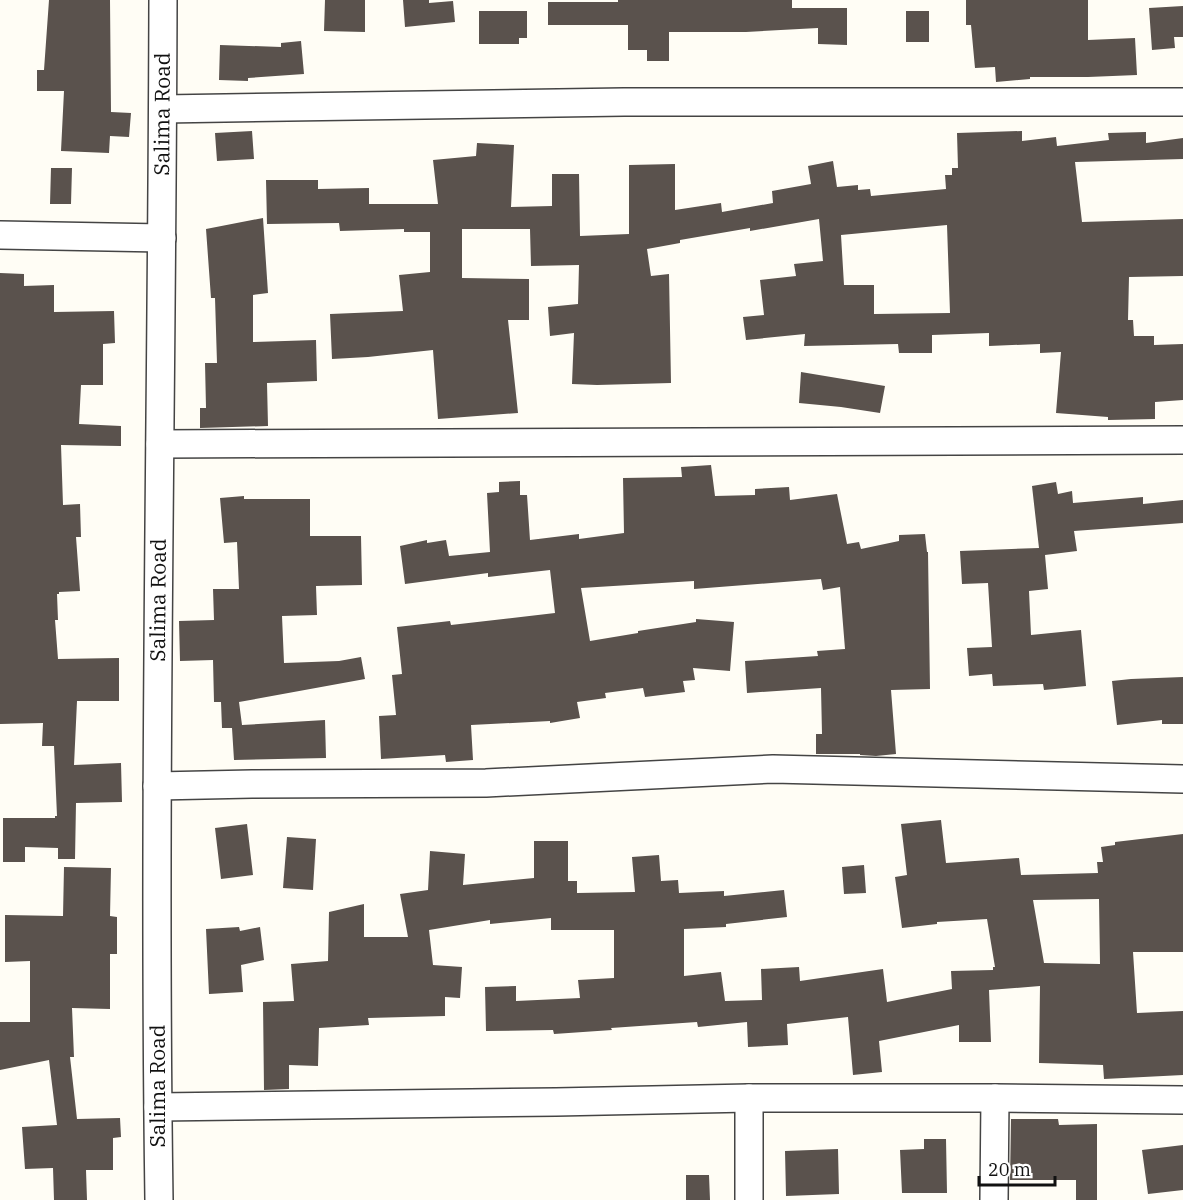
<svg xmlns="http://www.w3.org/2000/svg" width="1183" height="1200" viewBox="0 0 1183 1200" font-family="'IBM Plex Serif',serif">
  <style>
    .building { fill: #5a524d; fill-rule: evenodd }
    .lines { fill: none; stroke-linecap: round; stroke-linejoin: round }
    .street-casing { stroke: #444; stroke-width: 30 }
    .street { stroke: #fff; stroke-width: 27 }
    .labels { text-anchor: middle; stroke-width: 6; stroke-linejoin: round; paint-order: stroke }
    .street-label { font-size: 21px; fill: #111; stroke: #fff }
  </style>
  <rect width="100%" height="100%" fill="#fffdf5"/>
  <!-- building -->
  <path class="building" d="M49,0H110L111,112L131,113L129,137L110,136L109,153L61,151L64,91H37V70H44Z
    M325,0H365V32L324,31Z
    M403,0H429V3L453,1L455,22L405,27Z
    M618,0H792V8H847V45L818,44V28L746,32H669V61H647V50H628V25H548V2H618Z
    M966,0H1088V40L1135,38L1137,75L1088,77H1030V79L996,82L995,67L975,68L971,25H966Z
    M1183,6V37H1174L1175,48L1152,50L1149,8Z
    M479,11H527V38H519V44H479Z
    M906,11H929V42H906Z
    M301,41L304,74L248,78V81L219,80L220,45L281,47V43Z
    M252,131L254,159L217,161L215,133Z
    M1022,131V141L1056,137L1057,146L1109,140L1108,133L1146,132V143L1183,138V159L1075,162L1082,222L1183,219V276L1129,277L1128,320H1133L1134,336H1154V345L1183,344V400L1155,402V419L1108,420V417L1056,413L1061,352L1040,353V344L989,346V333L932,335V353H899L898,344L804,346L805,334L746,340L743,317L764,315L760,280L796,276L794,264L823,261L819,219L750,231V228L680,240V243L647,249L651,276L669,274L671,383L597,385L572,384L574,333L550,336L548,307L578,304L579,265L531,266L530,229H462V278L529,279V320H508L518,413L438,419L433,350L368,357L332,359L330,314L403,311L399,275L430,272V232H404V229L340,231L339,223L267,224L266,180H318V189L369,188V204H438L433,160L476,156L477,143L514,145L511,207L552,206V174H579L580,236L629,234V165L675,164V210L721,203L722,212L773,203L772,191L811,184L808,166L833,161L837,187L858,185V190L870,189L871,196L946,189L945,175H952V168H958L957,133ZM947,225L950,313L874,314V285H844L841,235Z
    M51,168H72L71,204H50Z
    M263,218L268,293L253,295V342L316,340L317,381L267,383L268,426L200,428V408H206L205,363H217L215,298H211L206,229Z
    M0,273L24,274V286L54,285V312L114,311L115,343L103,344V385H81L79,424L121,426V446L61,445L63,505L80,504L81,537H76L80,591L59,592V594H57L58,620H55L58,659L119,658V701H77L74,765L121,763L122,802L76,803L75,859H58V848L25,847V862H3V818H55V816H57L54,746H42L43,723L0,724Z
    M801,372L885,386L880,413L841,407L799,403Z
    M711,465L715,496L755,495V489L789,487L790,500L837,494L847,544L859,542L861,549L899,541V535L925,534L927,552H928L930,689L891,690L896,754L876,756L860,755V754H816V734H822L821,688L747,693L745,661L818,656L817,651L845,649L840,587L823,590L821,579L694,589V581L581,588L590,641L638,633V631L696,622V619L734,622L730,671L693,668L695,680L683,681L685,692L645,697L643,688L605,693L606,698L577,702L580,718L550,723V721L471,725L473,760L446,762L445,755L381,759L379,716L396,715L392,675L402,674L397,627L450,621L451,625L555,613L550,570L488,577V573L405,584L400,546L427,540V543L446,540L449,556L490,552L487,493L499,492V482L520,481V495H527L530,540L579,534V539L624,533L623,478L682,477L681,467Z
    M1056,482L1058,494L1072,491L1073,503L1143,497V504L1183,500V523L1074,531L1077,551L1045,555L1048,589L1029,591L1031,635L1081,630L1086,686L1044,690L1043,684L993,686L992,674L969,676L967,648L992,647L988,583L962,584L960,551L1039,548L1032,486Z
    M244,496V499H310V536H361L362,585L316,586L317,615L282,616L284,663L339,661L361,657L365,679L239,702L242,725L325,720L326,758L234,760L232,728H222L221,702H214L213,660L180,661L179,621L214,620L213,589H239L237,542L224,543L220,498Z
    M1183,677V724H1162V720L1117,725L1112,681L1131,679Z
    M941,820L946,863L1019,858L1021,875L1098,873L1097,862H1103L1101,847L1115,845V842L1183,834V952H1133L1137,1013L1183,1011V1075L1104,1079L1103,1065L1039,1063L1040,986L989,990L991,1042H959V1025L879,1041L882,1072L853,1075L848,1017L787,1024L788,1045L748,1047L747,1022L698,1027L697,1022L611,1028L612,1030L554,1034L553,1030L486,1031L485,987L516,986V1001L580,998L578,980L614,978V930H551V918L490,924V920L429,930L433,965L462,967L460,998L445,997V1016L368,1018L369,1025L319,1028L318,1066L289,1065V1089L264,1090L263,1002L294,1001L291,964L328,961L329,912L364,904V937H408L400,894L428,890L430,851L465,854L463,885L534,878V841H568V881H577V893L635,892L632,857L659,855L661,881L678,880L679,893L724,891V896L784,890L787,917L726,924V927L684,929V976L721,972L725,1001L762,1000L761,969L799,967L800,981L883,969L887,1002L952,989L951,971L993,970V967H995L987,919L937,922V924L902,928L895,877L907,875L901,824ZM1099,899L1100,964L1044,963L1033,900Z
    M247,824L253,875L221,879L215,828Z
    M287,837L316,839L313,890L283,888Z
    M864,865L866,893L844,894L842,867Z
    M64,867L111,868L110,916L117,917V954H110V1009L72,1008L74,1057H70L77,1119L120,1118L121,1137L113,1138V1170H86L87,1200H54L53,1168L25,1169L22,1127L57,1125L49,1060L0,1070V1022H30V961L5,962V915L63,916Z
    M239,927L240,931L260,927L264,960L241,965L243,992L209,994L206,929Z
    M1011,1119H1058L1059,1125L1097,1124V1200H1076V1180H1010Z
    M924,1139H946L947,1193H902L900,1150L924,1149Z
    M1183,1145V1190L1148,1194L1142,1150Z
    M838,1149L839,1194L786,1196L785,1151Z
    M686,1175H709L710,1200H686Z"/>
  <g class="lines">
    <defs>
      <g id="street">
        <path d="M163,109L624,102H1183"/>
        <path d="M0,235L162,238"/>
        <path d="M160,444L1183,440"/>
        <path d="M157,786L252,784L486,783L773,769L1183,779"/>
        <path d="M749,1098V1200"/>
        <path d="M158,1107L556,1102L749,1098H995L1183,1100"/>
        <path id="s1" d="M159,1200C153,800 162,400 163,0"/>
        <path d="M994,1200L995,1098"/>
      </g>
    </defs>
    <!-- street casing -->
    <use href="#street" class="street-casing"/>
    <!-- street -->
    <use href="#street" class="street"/>
  </g>
  <g class="labels">
    <!-- street labels -->
    <g class="street-label">
      <text dy="7" stroke="none"><textPath href="#s1" startOffset="1086">Salima Road</textPath></text>
      <text dy="7" stroke="none"><textPath href="#s1" startOffset="600">Salima Road</textPath></text>
      <text transform="translate(158 1086) rotate(-90)" y="7">Salima Road</text>
    </g>
  </g>
  <!-- scale -->
  <path d="M979 1176v9h76v-9" fill="none" stroke="#111111" stroke-width="3"/>
  <text x="988" y="1176" font-size="18" fill="#111111" stroke="#ffffff" stroke-width="4.5" paint-order="stroke">20 m</text>
</svg>
